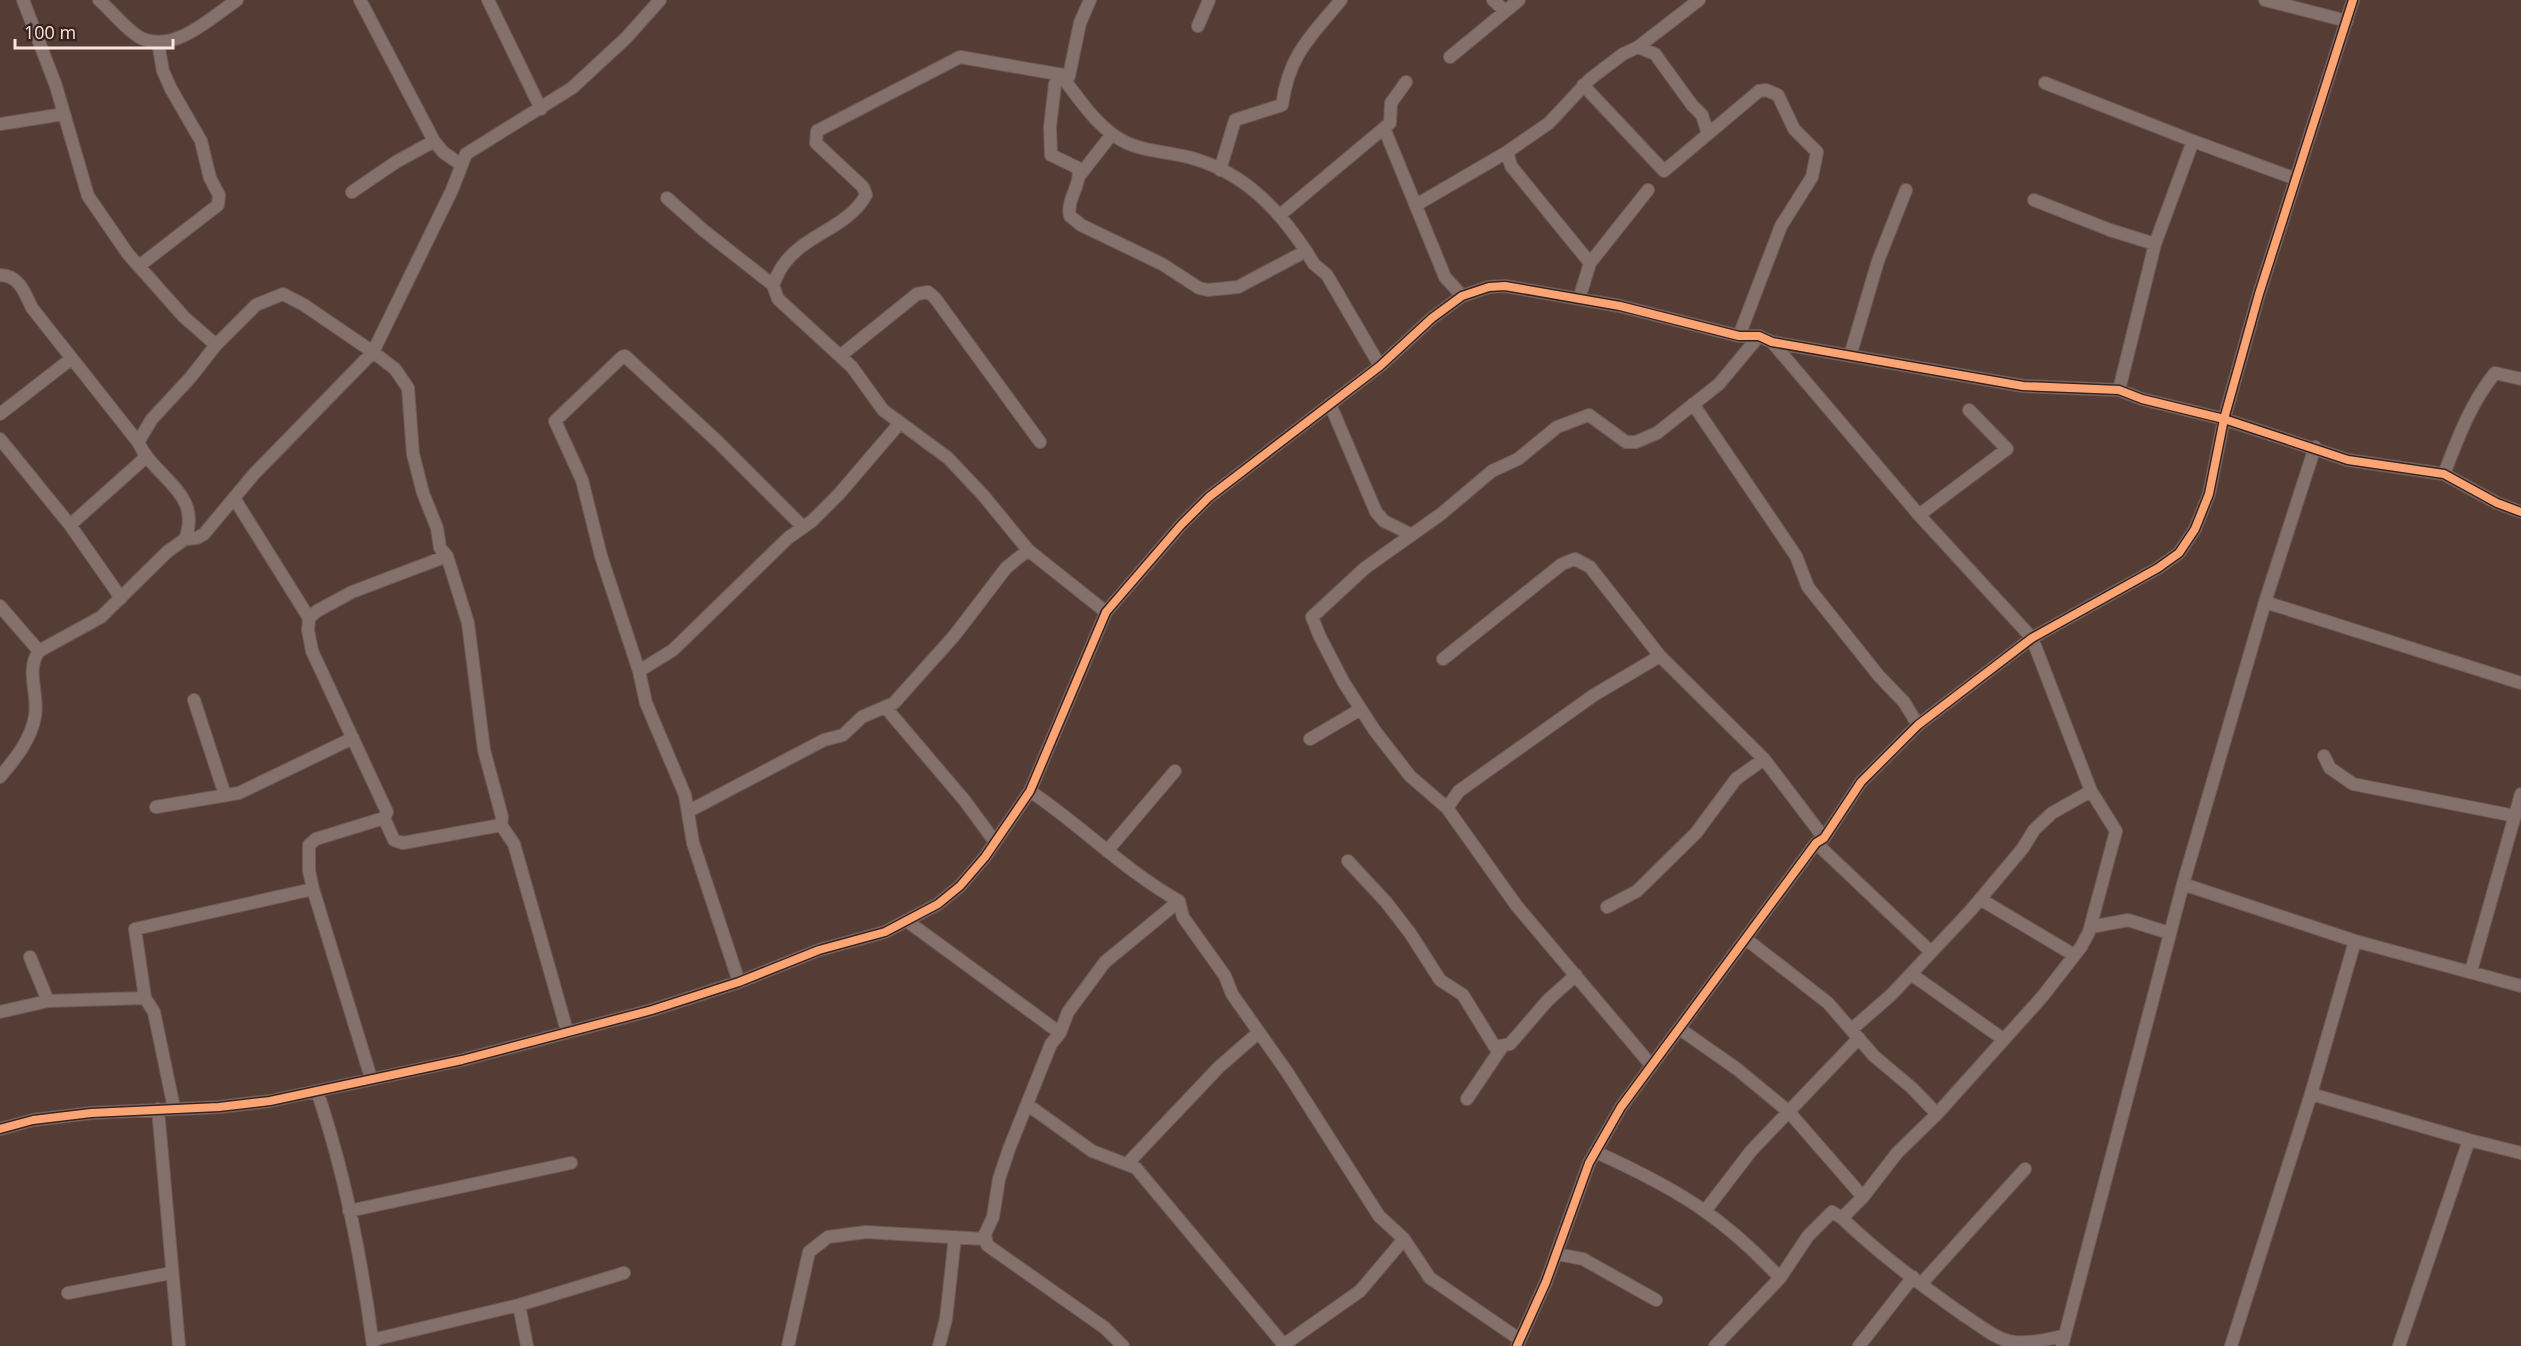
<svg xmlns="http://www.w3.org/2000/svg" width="2521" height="1346" viewBox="0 0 2521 1346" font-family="'Open Sans',sans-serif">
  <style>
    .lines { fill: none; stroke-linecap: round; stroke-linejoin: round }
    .minor-casing { stroke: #6f5b55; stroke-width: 14 }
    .minor { stroke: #84716c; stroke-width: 12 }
    .cycleway-casing { stroke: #39231e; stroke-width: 11 }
    .cycleway { stroke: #fda474; stroke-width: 8 }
  </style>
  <rect width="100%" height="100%" fill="#553d36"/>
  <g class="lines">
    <defs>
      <path id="minor" d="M23,0L56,86L88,196L128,254L184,317L216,345
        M99,0C112,11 126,30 141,38C174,54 212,17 237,0
        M360,0L434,141L443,152L460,164
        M488,0L541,109
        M1090,0L1080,23L1069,76L1058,79L1055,84L1050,127L1051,155L1078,168C1082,185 1066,199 1070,216L1081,225L1162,264L1199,288L1208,290L1238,287L1306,251L1314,264L1327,275L1380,366
        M1493,0L1505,11
        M2265,0L2347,21
        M1198,26L1209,0
        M1638,47L1699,0
        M1450,57L1519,0
        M1069,76L960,57L817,131L816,143L863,187L866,195C848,228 805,234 784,264C779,270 776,278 773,285L778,299L852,367L883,410L948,458L983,495L1028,550L1106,612
        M1063,78C1081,101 1097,127 1123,141C1144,152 1172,152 1195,159C1245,174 1278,209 1306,251
        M1406,82L1391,103L1390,123L1384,128L1445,277L1462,296
        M2045,83L2193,141
        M1583,85L1664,171L1708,134
        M0,124L64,114
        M1220,170L1235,120L1282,105C1289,55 1310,37 1341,0
        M1080,175L1112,134
        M352,192L396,162L434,141
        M667,198L703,230L773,285
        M2034,200L2110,230L2155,244
        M1416,205L1507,152
        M1280,215L1384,128
        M1590,263L1648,190
        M139,266L218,205L219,195L210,178L201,141L171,89L163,71L158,43
        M0,275C19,275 25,293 32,308L138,442C155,479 203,493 185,539
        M1579,299L1590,263L1511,166L1507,152L1549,123L1590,79L1623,54L1638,47L1655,54L1692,105L1702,115L1708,134L1759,91L1766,90L1778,95L1794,129L1817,152L1812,177L1781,226L1739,336
        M1772,342L1919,515L2032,638L2091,791L2116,831L2089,932L2081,947L2042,997L1937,1114L1897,1153L1863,1197L1842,1218C1880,1255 1922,1286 1965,1316C1978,1324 1994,1338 2009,1341C2027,1345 2047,1339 2064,1336
        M840,356L917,294L928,292L935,298L1040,442
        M1850,356L1878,261L1906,190
        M2119,390L2155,244L2193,141L2296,179
        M1330,404L1376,512L1384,521L1410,534
        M1693,404L1796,556L1808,587L1879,676L1904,702L1918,725
        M0,414L71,359
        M0,439L70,525L121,598
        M138,442L152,419L190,378L216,345L256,305L283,294L304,305L373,352L395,369L408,388L413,454L423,493L437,528L440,548L447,556L352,592L317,611L309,618L308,630L312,651L387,812L384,818L316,839L309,845V871L313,889L371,1078
        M2444,474C2458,438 2470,404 2495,373L2521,379
        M234,498L309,618
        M1919,515L2007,449L1969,410
        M70,525L145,458
        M2265,602L2521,683
        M0,606L39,651
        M1443,659L1562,564L1575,559L1590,567L1660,656L1764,759L1824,838
        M639,671L673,650L788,538L812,521L839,494L899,424
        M194,700L225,795
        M886,708L965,801L995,842
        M1310,739L1361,709
        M2324,756L2330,768L2353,784L2515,816
        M0,777C15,759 31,740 35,716C39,693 25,671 39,651L101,617L167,552L185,539L197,538L204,534L254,474L373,352L452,190L466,154L572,88L626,38L660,0
        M1030,791C1082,826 1125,871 1179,901L1183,917L1225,976L1232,994L1287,1072L1379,1216L1404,1239L1430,1278L1519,1339
        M156,807L239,793L353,738
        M1447,808L1459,791L1594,695L1660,656
        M689,811L824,740L843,735L862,717L894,703L954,636L1006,568L1028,550
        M384,818L394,840L403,843L501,825L502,817L484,750L468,623L447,556
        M501,825L514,844L567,1031
        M1816,843L1931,952
        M1107,851L1175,771
        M1348,861L1386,902L1410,933L1440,980L1463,995L1495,1047L1510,1044L1548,1000L1576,975
        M2183,884L2355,941L2521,986
        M1980,899L2074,955
        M1607,907L1637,891L1696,833L1736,779L1764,759
        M907,921L1060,1033
        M2091,927L2128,920L2169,933
        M1746,939L1828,1003L1874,1056L1912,1088L1937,1114
        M30,957L48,1001L145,998L154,1012L174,1108
        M2471,971L2521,794
        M1911,974L2003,1039
        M739,982L693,843L685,795L646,703L639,671L601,556L582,480L555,421L622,357L625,356L718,442L803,527
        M145,998L135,929L313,889
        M0,1012L48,1001
        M1680,1029L1737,1069L1789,1112L1863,1197
        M1852,1029L1891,995L1971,910L2023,848L2034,830L2052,813L2091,791
        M1651,1065L1516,905L1447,808L1410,776L1375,731L1344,683L1320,637L1312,617L1365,568L1441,514L1492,471L1518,459L1557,427L1589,415L1626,442H1636L1657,433L1719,384L1759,336
        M317,1091C345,1173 362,1261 373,1346
        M2311,1094L2355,941
        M1467,1099L1502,1047
        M1028,1105L1092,1151L1136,1168L1284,1345
        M158,1109L179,1346
        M0,1129L33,1120L91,1113L219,1107L270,1101L462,1060L652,1010L739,982L819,950L885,932L938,904L960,886L985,857L1030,791L1106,612L1181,525L1209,497L1380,366L1432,318L1462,296L1489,287L1505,286L1620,306L1739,336H1759L1772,342L2023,386L2119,390L2142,399L2224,419L2348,460L2444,474L2497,503L2521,512
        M2469,1140L2521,1153
        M1596,1152C1673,1187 1722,1215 1780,1278
        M1127,1164L1219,1067L1259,1032
        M349,1211L571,1163
        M1705,1211L1751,1151L1859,1038
        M1557,1254L1583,1259L1656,1300
        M1921,1284L2025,1169
        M68,1293L171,1273
        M519,1305L624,1273
        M372,1340L519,1305L527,1346
        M788,1346L809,1252L828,1237L866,1232L984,1239
        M939,1346L946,1319L955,1237
        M1123,1346L1105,1328L987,1245L985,1234L993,1217L999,1179L1009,1149L1051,1044L1060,1033L1068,1012L1105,962L1179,901
        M1282,1346L1360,1291L1404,1239
        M1517,1346L1546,1282L1589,1163L1621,1107L1816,843L1824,838L1861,782L1918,725L2032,638L2158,568L2179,553L2195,529L2209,494L2224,419L2259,294L2353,0
        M1715,1346L1780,1278L1808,1236L1832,1212L1842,1218
        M1859,1346L1913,1277
        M2062,1346L2183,884L2265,602L2315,447
        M2231,1346L2311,1094L2469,1140L2399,1346"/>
    </defs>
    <!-- minor casing -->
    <use href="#minor" class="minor-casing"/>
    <!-- minor -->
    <use href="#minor" class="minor"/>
    <defs>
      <path id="cycleway" d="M0,1129L33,1120L91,1113L219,1107L270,1101L462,1060L652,1010L739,982L819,950L885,932L938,904L960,886L985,857L1030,791L1106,612L1181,525L1209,497L1380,366L1432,318L1462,296L1489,287L1505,286L1620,306L1739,336H1759L1772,342L2023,386L2119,390L2142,399L2224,419L2348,460L2444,474L2497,503L2521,512
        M1517,1346L1546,1282L1589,1163L1621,1107L1816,843L1824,838L1861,782L1918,725L2032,638L2158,568L2179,553L2195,529L2209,494L2224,419L2259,294L2353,0"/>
    </defs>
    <!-- cycleway casing -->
    <use href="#cycleway" class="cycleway-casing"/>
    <!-- cycleway -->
    <use href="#cycleway" class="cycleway"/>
  </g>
  <!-- scale -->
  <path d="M15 39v9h158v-9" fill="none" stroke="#fce5de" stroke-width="3"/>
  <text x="24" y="39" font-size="18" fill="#fce5de" stroke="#39231e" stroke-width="4.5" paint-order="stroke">100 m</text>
</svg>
